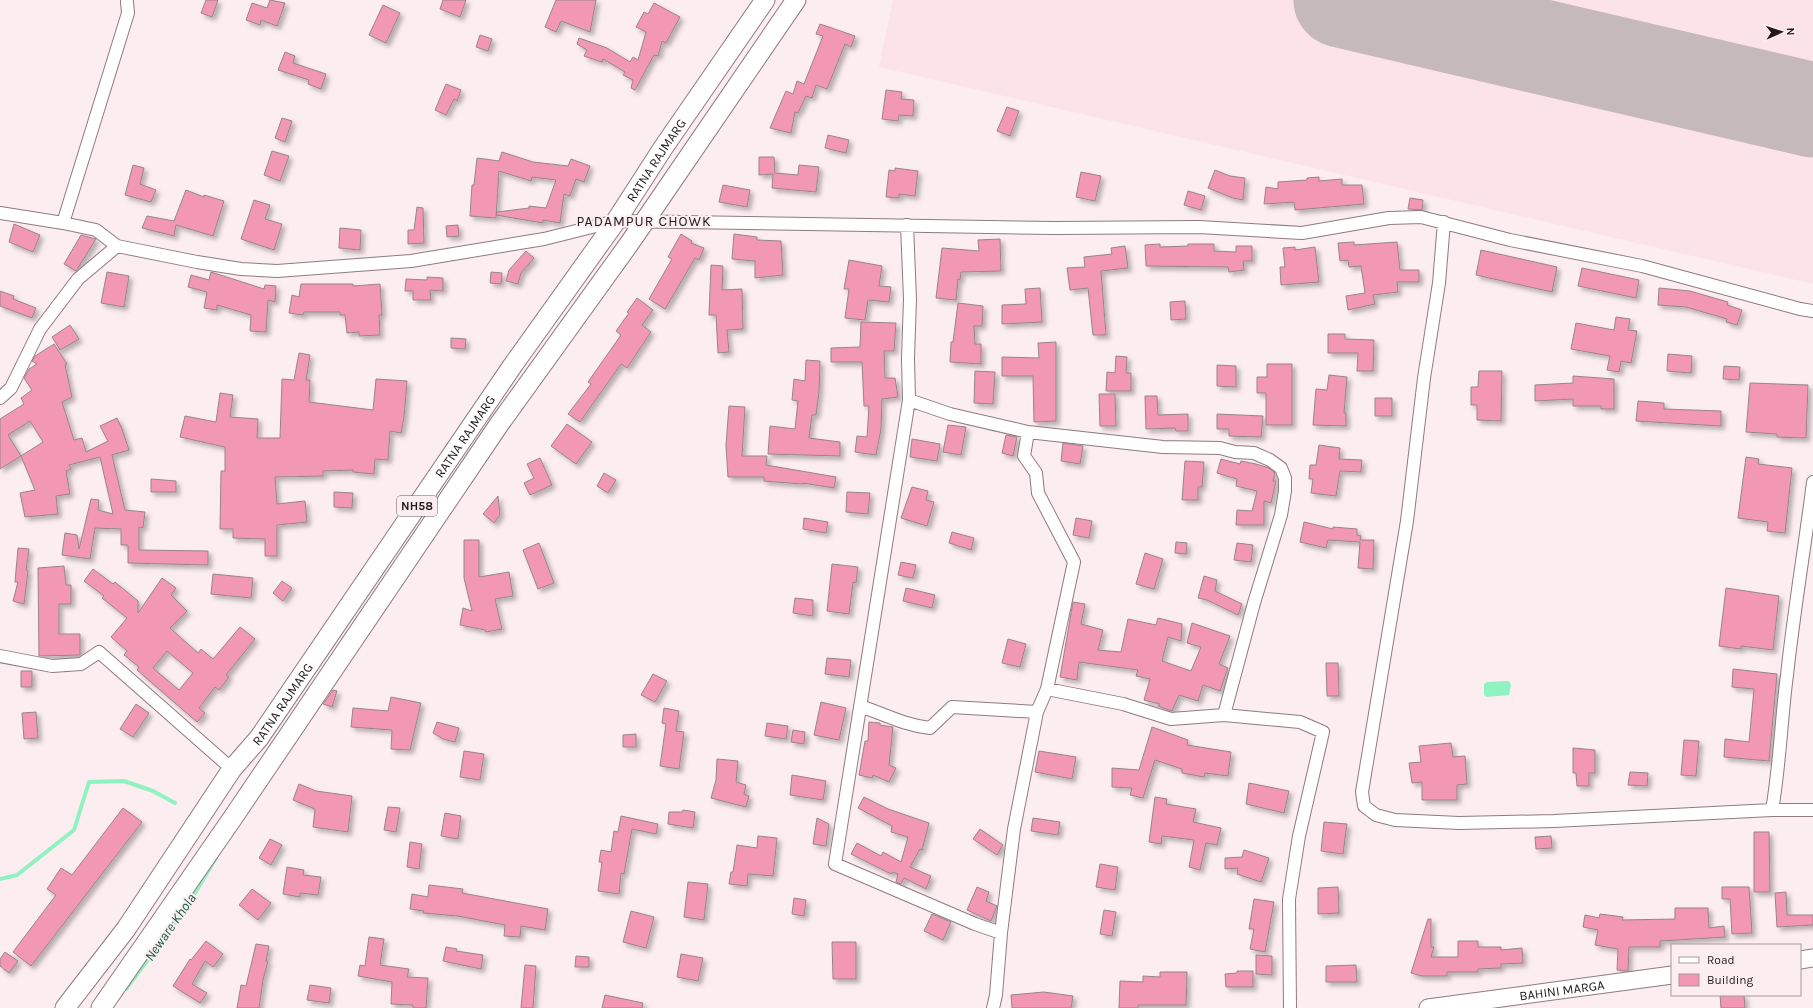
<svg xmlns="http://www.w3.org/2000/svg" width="1813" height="1008" viewBox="0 0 1813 1008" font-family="Karla,sans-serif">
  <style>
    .built { fill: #fce2e9 }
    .water { fill: #90f1c1 }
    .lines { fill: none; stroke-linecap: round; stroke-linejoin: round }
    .stream { stroke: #90f1c1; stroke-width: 4 }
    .runway { stroke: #c6b9bc; stroke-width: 95 }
    .building { fill: #f298b5; stroke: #99848a; fill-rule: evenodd; filter: url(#shadow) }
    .street-casing { stroke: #8f7a80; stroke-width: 14 }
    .secondary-casing { stroke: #8f7a80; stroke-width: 19 }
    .primary-casing { stroke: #8f7a80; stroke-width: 21 }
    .street { stroke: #fff; stroke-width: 12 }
    .secondary { stroke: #fff; stroke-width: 17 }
    .primary { stroke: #fff; stroke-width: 19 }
    .labels { text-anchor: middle; stroke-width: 4; stroke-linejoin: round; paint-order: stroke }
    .shield { fill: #fcedf1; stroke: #63595c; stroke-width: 1 }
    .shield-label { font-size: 12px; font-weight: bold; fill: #221a1c }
    .street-label { font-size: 13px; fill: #221a1c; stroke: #fcedf1 }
    .neighbourhood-label { font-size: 14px; letter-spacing: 1px; fill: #221a1c; stroke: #fcedf1 }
    .water-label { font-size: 14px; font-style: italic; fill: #176042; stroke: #fcedf1 }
  </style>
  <defs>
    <filter id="shadow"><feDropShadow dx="3.5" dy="3.5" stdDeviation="2" flood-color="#0004"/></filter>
  </defs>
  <rect width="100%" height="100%" fill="#fcedf1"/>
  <!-- built -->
  <path class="built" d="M893,0H1813V284L879,67Z"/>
  <!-- water -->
  <path class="water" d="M1509,681L1511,685L1509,695L1487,697L1484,695V684L1487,682Z"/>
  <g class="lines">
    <!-- stream -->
    <path class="stream" d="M0,879L17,875L74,830L89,782L124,781L153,791L175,803
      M126,989L184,911L216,858"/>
    <!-- runway -->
    <path class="runway" d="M1341,0L1813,110"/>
  </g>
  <!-- building -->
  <path class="building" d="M206,0H218L212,17L201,13Z
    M270,0L285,3L277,26L261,20L260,25L246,20L252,3L267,8Z
    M443,0H466L460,17L440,9Z
    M556,0H596L590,32L561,21L556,32L545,27Z
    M654,3L680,17L666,43L662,41L658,56L654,55L635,90L631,88L633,80L623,75L625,72L603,59L602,62L584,56L587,50L577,44L579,38L607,48L630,62L633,57L638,60L646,32L636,27L644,12L648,14Z
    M383,5L400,13L386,43L369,35Z
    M820,24L855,36L851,47L845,44L827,89L816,85L812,98L806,96L798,113L795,112L791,133L770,128L786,91L793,94L797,81L804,84L823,36L816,34Z
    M480,35L492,39L488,51L476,47Z
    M285,52L295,56L293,63L326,74L321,89L308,84L309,80L278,70Z
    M446,84L461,90L457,101L454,99L446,115L435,110Z
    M886,90L902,92L901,99L914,100L913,116L899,115L898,121L882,119Z
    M1007,107L1019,111L1010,136L997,131Z
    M282,118L292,121L285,142L275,138Z
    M828,135L849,140L846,153L825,148Z
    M272,151L289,156L280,181L264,175Z
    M502,152L533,162L568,166L571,159L590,166L584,182L576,179L570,196L564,194L560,223L543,220V223L496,215L497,212L529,208V206L546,208L556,180L532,177L531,181L499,171L496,218L470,216L472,185H474L477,158L499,161Z
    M759,157H774L775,173L798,175L799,165L819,167L816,192L772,188L773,174L759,175Z
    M133,165L144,168L140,184L156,190L151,202L125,195Z
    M895,168L918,171L915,196L899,194V198L886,197L889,170L895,171Z
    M1215,170L1230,176L1245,178L1243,200L1233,198L1208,188Z
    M1081,172L1101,176L1095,201L1076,197Z
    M1319,177V181L1342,179V185H1362L1364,204L1295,210L1294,202L1264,204L1266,187L1278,189V182L1307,180V178Z
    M723,185L750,190L747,207L719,202Z
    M186,190L204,197V195L224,201L213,236L176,225L174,236L142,228L147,216L174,221Z
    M1188,191L1205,196L1201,210L1184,205Z
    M1410,198L1423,200L1422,210L1408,209Z
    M254,200L270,205L265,219L282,224L274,250L241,239Z
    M417,207L423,208L424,243L408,244V230H414Z
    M14,224L40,235L33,252L9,242Z
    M458,225L459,236L447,237L446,226Z
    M340,228L361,230L360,250L339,248Z
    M681,234L692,241L691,243L704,248L699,260L695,258L665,309L649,299L672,259L668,257Z
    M734,234L757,237V240L781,241L783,275L755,278V261L732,259Z
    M81,235L96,239L76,271L64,264Z
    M1000,239L1001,271L961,272L960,280L958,279L956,300L936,298L942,248L979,251L978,240Z
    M1354,242V245L1397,242L1400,270H1419V282H1397L1398,292L1373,295L1375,304L1348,310L1346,296L1365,293L1361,266L1349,267L1348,260L1340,261L1338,243Z
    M1160,244V247L1188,246V244H1214V251L1236,252V246H1252V261H1243L1244,270L1229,272L1228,267L1146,266L1145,245Z
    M1125,246L1128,268L1101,271L1106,335H1093L1088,288L1070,290L1067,268L1085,267L1084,257L1112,254L1111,248Z
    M1295,247V250L1315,247L1319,282L1281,285L1280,267H1285L1283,248Z
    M1481,250L1557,267L1552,292L1476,275Z
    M526,251L534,258L521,273L518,284L506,281L509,270Z
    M849,260L882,266L879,286L891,287L889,302L868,300L865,320L845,318L849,289H844Z
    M711,265L723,266L722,290L742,289L743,329L727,330L729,352L718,353L716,315H709Z
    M1582,268L1639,280L1636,298L1578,286Z
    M107,272L129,276L124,307L101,303Z
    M211,272L264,289L265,285L276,286L275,302L268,300L266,332L250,331L251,315L217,305V310L204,308L207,292L188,287L191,275L209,280Z
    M491,272L502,273L501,284L490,283Z
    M427,277L443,278V291L430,290L431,300H413V291H405L406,279L427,280Z
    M301,284H353V286L380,284L382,315H379L380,335L359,336V332L347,333L345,315H340V312H304L303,315L289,313L292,295L299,297Z
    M1040,288L1042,322L1002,324V305L1026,304L1025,289Z
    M1659,288L1690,291L1728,302L1727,305L1742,310L1737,325L1726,322L1727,319L1686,307L1658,305Z
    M0,291L14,296L13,299L36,308L32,318L0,306Z
    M637,298L653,310L642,325L651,332L627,368L621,364L580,422L568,414L591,384L588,382L621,335L616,331L629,313L627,312Z
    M1185,301L1186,319L1171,320L1170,302Z
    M958,303L983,306L982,326H974L975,344H981V364L950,362L951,342H953Z
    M1616,317L1630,319L1628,330L1637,331L1631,363L1621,361L1619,372L1607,370L1610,356L1571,349L1576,323L1614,330Z
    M861,322L896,323L894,351H884L885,378H895L898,397L882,399L881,429L876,455L855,452L857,436L867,437L869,406H864L862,362H831V348L860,347Z
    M70,325L79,339L60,350L52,337Z
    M1328,334H1345V339L1374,340L1373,371H1357L1358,353H1328Z
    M451,338L466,339L465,349L451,348Z
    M1056,342V421L1034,422L1033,376H1002V357L1039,358L1038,343Z
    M54,344L67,364L65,365L72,397L62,402L74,440L82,438L86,452L108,441L100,426L117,418L122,429L129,450L112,455L125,510L145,512L143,528L139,527V550L208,551V565L128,563V545H121V529L95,528L90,559L62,555L65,533L77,535L79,549L91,499L99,500L98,510L113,514L100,457L69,465L71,469L66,471L70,494L56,496L58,514L25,517L20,493L35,490L21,456L43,442L30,421L8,435L21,456L0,469V419L24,404L21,398L32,390L24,378L29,369L37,364L32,361L35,356Z
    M299,353L310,355L306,380H310L309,402L373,410L376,379L407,381L404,417L401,433L390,431L388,460L375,459L374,474L353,472V470L323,471V476L275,477L277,504L305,501L307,522L277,525V556H265V539L233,538V529H220L221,471H225V447L180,437L185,416L216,422L220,393L233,395L230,417L258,419L257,438H280L282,379L294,380Z
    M1668,354L1692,356L1691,373L1667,371Z
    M1116,356L1127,357L1126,373H1131V391H1106L1107,372L1115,373Z
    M806,360L820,361L819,392L816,415H812L809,438L840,442V456L768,454L770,426L795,429L798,401L792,400L794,379L805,381Z
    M1267,364H1292V425H1266V393H1257V377H1267Z
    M1217,365L1236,366V387L1217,386Z
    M1724,366L1740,367L1739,380L1723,379Z
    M975,371L995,372L993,404L974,403Z
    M1479,371H1502L1501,421L1477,420V405H1471V387H1478Z
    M1329,375L1347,377L1344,413H1346V426L1313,425L1316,389L1327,390Z
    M1573,376L1614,379V409H1601V406H1573V399L1535,401V385L1573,383Z
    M1750,383L1808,385L1806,438L1777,437V434L1746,432Z
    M1099,394H1115L1116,426H1100Z
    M1145,396H1157L1158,415L1188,414V431H1176L1175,428L1146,429Z
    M1375,398H1392V416H1375Z
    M1638,401L1664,403V409L1721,411V426L1636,421Z
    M729,406L745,407L742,456H767L766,465L836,477L834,488L803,483V484L764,481V477H728L726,445Z
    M1217,414L1263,416L1261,437L1229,436V429H1217Z
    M567,424L592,442L576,464L551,446Z
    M948,425L966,427L961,455L943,452Z
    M1006,435L1017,437L1013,456L1002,453Z
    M912,439L940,444L937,461L910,457Z
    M1063,443L1083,446L1080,464L1061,461Z
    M1319,445L1340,448L1339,459L1362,460L1361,472L1340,471L1336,496L1311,493L1313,479H1309L1310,465H1316Z
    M1746,457L1759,459L1758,464L1792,468L1785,533L1767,531L1768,522L1738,518Z
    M540,458L552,485L530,495L524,483L534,478L527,464Z
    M1221,459L1240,464L1241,461L1256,464L1269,468L1275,473L1273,481H1276L1271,503L1264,501V525H1236L1237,510L1252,511L1257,491L1236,486L1237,479L1217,473Z
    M1185,461L1204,462L1202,487H1198V500H1182Z
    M604,473L616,480L608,493L597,486Z
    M151,479L176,481V492H151Z
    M912,487L928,491L926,500L934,502L927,526L901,518Z
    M334,492L353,493L352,508L334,507Z
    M847,492L870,493L868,514L846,512Z
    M498,496L500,515L494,523L483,514Z
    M804,518L828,522L826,533L803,529Z
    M1076,518L1092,521L1089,538L1073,535Z
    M1304,522L1333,529V527L1357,529V535L1361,536L1360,540H1374L1373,569L1358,568L1360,542L1328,540L1326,548L1300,542Z
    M952,532L974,538L971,550L949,543Z
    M464,540H479V577L509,572L513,596L495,599L502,629L486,632L485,630L460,625L463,608L472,611L464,578Z
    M1176,542L1187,543L1186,554L1175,553Z
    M539,543L554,583L538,589L523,550Z
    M1237,543L1253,545L1251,562L1234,560Z
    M18,548L29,549L26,570L28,571L24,604L13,601L18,582H15Z
    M1145,553L1163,559L1154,589L1136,584Z
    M901,562L916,565L913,578L898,575Z
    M832,564L858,567L856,583L853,582L849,614L827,611Z
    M64,566L66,585H71V604H59V634H80V655L39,656L38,568Z
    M93,569L113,584L115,582L138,601V613L162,578L176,588L171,595L187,611L170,628L198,653L201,649L213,659L240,627L255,639L226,675L229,677L219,690L215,687L199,708L205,713L197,722L137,670L139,667L124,655L127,651L111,637L127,618L102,598L104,596L84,581ZM167,651L193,673L179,690L153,668Z
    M213,574L253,578L251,598L211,594Z
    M1204,576L1217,580L1215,591L1242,604L1238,615L1207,600L1198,598Z
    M282,581L292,588L283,601L273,593Z
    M906,588L935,595L932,608L903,601Z
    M1726,588L1779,596L1773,650L1741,646V649L1719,646Z
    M795,598L813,600V616L793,613Z
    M1073,602L1085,604L1081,624L1103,630L1098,650L1121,652L1128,619L1156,625L1158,618L1182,624L1181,641L1168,637L1162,661L1191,671L1201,647L1187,643L1192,623L1230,636L1219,664L1228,668L1220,691L1203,685L1198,701L1179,695L1172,711L1158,706L1160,704L1144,700L1150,679L1136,676L1138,670L1079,662L1077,680L1060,677Z
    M1008,639L1026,644L1020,667L1002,663Z
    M827,658L851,660L849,677L825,674Z
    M1326,663H1338L1339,696H1327Z
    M1733,669L1777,674L1769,761L1724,757L1725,739L1749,742L1754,689L1732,687Z
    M21,671H32V687H21Z
    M653,674L667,681L655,702L641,695Z
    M333,690L337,691L332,707L323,704Z
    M391,697L421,703L410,750L391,749L392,730L351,727L353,708L388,711Z
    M821,702L846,708L839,740L814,735Z
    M136,704L149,713L133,737L120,729Z
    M664,708L679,711L676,731L684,732L679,769L660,766L666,724L662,723Z
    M36,712L38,738L24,739L22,713Z
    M437,722L459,728L455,742L443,739L433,733Z
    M869,722L880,723V725L893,727L889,765L896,768L889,782L873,775L872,778L859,775L865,741H868Z
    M767,723L788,726L786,739L765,736Z
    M1152,727L1188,740L1187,745L1231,752L1228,776L1205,773L1204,777L1182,773V769L1155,760L1143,798L1130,795L1132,788L1112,787V768L1139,770Z
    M793,730L805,732L804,744L791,742Z
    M636,734V747H623V735Z
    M1684,740L1699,741L1696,776L1681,775Z
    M1451,743L1453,757L1465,756L1467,784L1457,785V800H1422V782L1412,783L1409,763L1421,762L1419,746Z
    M1573,748L1595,750V773H1589V786H1577L1576,773H1573Z
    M464,751L484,754L480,780L460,777Z
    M1039,751L1076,757L1072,779L1035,772Z
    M717,759L738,761L736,782L746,785L744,794L749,796L746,807L711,798L716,780Z
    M1630,772L1648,773L1647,786L1628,785Z
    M792,775L826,781L823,800L790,795Z
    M1249,783L1289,791L1284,813L1246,804Z
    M299,784L316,791L352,796L348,832L313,827L315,809L293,800Z
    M864,797L888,809L929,823L922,850L920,849L910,867L931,876L926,889L904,878L901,884L896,882L898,874L893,872L891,874L851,854L857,843L881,856L883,852L901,862L908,837L891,832L892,826L858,808Z
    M1155,797L1167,799L1166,804L1196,809L1193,822L1221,828L1217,845L1206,843L1200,870L1189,867L1194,840L1162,836L1161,844L1149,842Z
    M388,807L400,808L396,832L384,830Z
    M123,808L142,822L31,966L13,952L56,895L47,889L61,868L72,875Z
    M683,810L695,812L693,828L668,824L669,812H682Z
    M445,813L461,816L458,839L441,836Z
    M621,816L658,824L656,834L632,829L624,874L621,873L619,894L598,891L602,862H599L601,850L611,852L614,831L618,832Z
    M817,818L829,824L826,846L813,844Z
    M1033,818L1060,822L1058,835L1031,831Z
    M1324,822L1347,824L1343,854L1321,851Z
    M980,829L1003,845L997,855L973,839Z
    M1754,832H1769L1770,892H1754Z
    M758,836L777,838L773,876L748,874L747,886L729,884L731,872H733L737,845L757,848Z
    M1551,836L1552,848L1536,849L1535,837Z
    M270,839L282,845L271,865L259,858Z
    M410,842L422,844L419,869L407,867Z
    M1244,850L1269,858L1261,882L1237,874L1238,868L1225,869V858L1242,857Z
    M1100,864L1118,867L1115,890L1096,887Z
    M287,867L304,870L303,875L321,877L318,895L300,893V897L283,894Z
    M688,882L708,884L704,920L684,917Z
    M429,885L463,889L462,893L548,909L545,930L521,926L520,937L504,936L505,925L458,916L423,913L424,911L410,909L412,894L428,897Z
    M977,887L989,892L986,901L997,906L991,921L967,910Z
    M1338,887L1339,913L1318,914V888Z
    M1722,887H1749L1752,933L1732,934L1730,899H1722Z
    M252,889L271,903L258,920L239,905Z
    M1786,892L1787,915H1813V925L1777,927L1775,893Z
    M794,898L806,900L804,916L792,914Z
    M1254,899L1274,902L1265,952L1250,949L1254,929H1249Z
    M1675,908H1708L1709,928L1724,926L1725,937L1660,941V947H1629L1628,971L1617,970L1618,949L1595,945L1598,930L1583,927L1585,915L1599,918L1600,914L1623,917L1622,920L1675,919Z
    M1104,910L1116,912L1112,936L1100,934Z
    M631,911L654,917L646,948L623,942Z
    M932,914L951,922L943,940L924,931Z
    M1428,919H1431V947H1434L1431,957H1458V941H1478V947H1501V950L1522,948L1523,963L1501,964V968L1478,969V972H1447V976H1422L1411,973Z
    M369,937L384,939L380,965L409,969L407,977L428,978L426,1008H413V1005L391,1004L392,982L358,976L360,965L365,966Z
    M206,941L223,954L213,967L205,961L192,984L207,993L200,1003L173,986L190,959L191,960Z
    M832,942H856V979H833Z
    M256,944L269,946L266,961H268L263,980L259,1008H237L241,985L246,986Z
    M446,947L457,949L456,951L483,955L481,969L443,961Z
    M5,952L18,961L9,973L0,966V959Z
    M681,954L703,958L698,981L677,977Z
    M1256,955L1272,956V975L1256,974Z
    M576,956L589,957V967H575Z
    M525,965L536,966L533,1008H521Z
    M1356,965L1357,982H1326V966Z
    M1237,971H1253V987H1226L1225,974L1237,973Z
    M1160,972H1187L1186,1005H1138V1008H1119L1120,981L1143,982V976L1160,977Z
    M310,985L331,988L329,1003L307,1000Z
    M1044,992L1073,996L1071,1008H1012L1011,995Z
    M605,995L643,1003L642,1008H602Z
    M1720,995H1744L1745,1008H1721Z"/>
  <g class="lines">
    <defs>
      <path id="street" d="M0,213L63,223L96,230L117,246L197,262L241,269L277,271L411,261L544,239L616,221L1055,228L1199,227L1302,233L1389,218L1421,217L1510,240L1642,266L1800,309L1813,311
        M1444,222L1439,283L1424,378L1407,521L1362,792L1364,806L1376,815L1395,820L1459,823L1554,821L1772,810
        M63,223L128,13L127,2
        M907,225L910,299L908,358L909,400L835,864L975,924L1001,933
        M0,398L11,388L40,329L78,279L117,246
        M909,400L950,414L1028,432L1163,447L1220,448L1235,452L1254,453L1270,460L1281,468L1285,478V491L1281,515L1254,603L1224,715L1300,722L1323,732L1299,836L1289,899L1290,1008
        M1813,482C1805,546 1794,610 1787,675C1781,720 1780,765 1772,810H1813
        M0,656L52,666L81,664L99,652L232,769
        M1047,689L1123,704L1171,719L1224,715
        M860,706C884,714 904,725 930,728L952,707L1037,712
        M993,1008L996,995L1001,933L1014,829L1037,712L1047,689L1074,562L1038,493L1036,473L1024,456L1028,432"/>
      <g id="secondary">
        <path d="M1800,960L1813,958"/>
        <path id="s1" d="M1428,1008L1672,975"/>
      </g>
      <g id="primary">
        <path id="s2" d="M65,1008L126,929L232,769L259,738L513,365L616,221L663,148L765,0"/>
        <path d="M101,1008L232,819L500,423L629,244L796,0"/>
      </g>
    </defs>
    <!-- street casing -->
    <use href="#street" class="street-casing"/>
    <!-- secondary casing -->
    <use href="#secondary" class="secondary-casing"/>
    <!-- primary casing -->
    <use href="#primary" class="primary-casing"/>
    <!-- street -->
    <use href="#street" class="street"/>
    <!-- secondary -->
    <use href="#secondary" class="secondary"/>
    <!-- primary -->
    <use href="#primary" class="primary"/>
  </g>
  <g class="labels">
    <!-- shield labels -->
    <rect class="shield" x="397" y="496" width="40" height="20" rx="3"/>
    <g class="shield-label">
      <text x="417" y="510">NH58</text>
    </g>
    <!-- street labels -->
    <g class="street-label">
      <text dy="5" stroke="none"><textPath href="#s2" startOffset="1034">RATNA RAJMARG</textPath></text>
      <text dy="5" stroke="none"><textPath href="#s2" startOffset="698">RATNA RAJMARG</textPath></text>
      <text dy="5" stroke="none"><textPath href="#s2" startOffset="374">RATNA RAJMARG</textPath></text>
      <text dy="5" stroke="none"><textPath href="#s1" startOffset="135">BAHINI MARGA</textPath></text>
    </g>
    <!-- neighbourhood labels -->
    <g class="neighbourhood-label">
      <text x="644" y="226">PADAMPUR CHOWK</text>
    </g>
    <!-- water labels -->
    <g class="water-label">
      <text transform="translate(170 927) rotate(-55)" y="5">Neware Khola</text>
    </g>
  </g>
  <!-- legend -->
  <rect x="1671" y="944" width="130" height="52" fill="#fcedf1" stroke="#a5999c"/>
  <rect x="1679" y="957" width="20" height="6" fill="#ffffff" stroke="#a5999c"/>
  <text x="1707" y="964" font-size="12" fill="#221a1c">Road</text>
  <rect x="1679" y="974" width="20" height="12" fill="#f298b5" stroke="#a5999c"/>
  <text x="1707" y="984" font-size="12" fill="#221a1c">Building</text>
  <!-- north arrow -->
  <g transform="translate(1781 32) rotate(87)" stroke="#fcedf1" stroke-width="3" paint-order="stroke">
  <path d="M0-3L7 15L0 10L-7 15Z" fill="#221a1c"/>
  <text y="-6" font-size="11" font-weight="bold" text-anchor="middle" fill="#221a1c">N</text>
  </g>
</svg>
